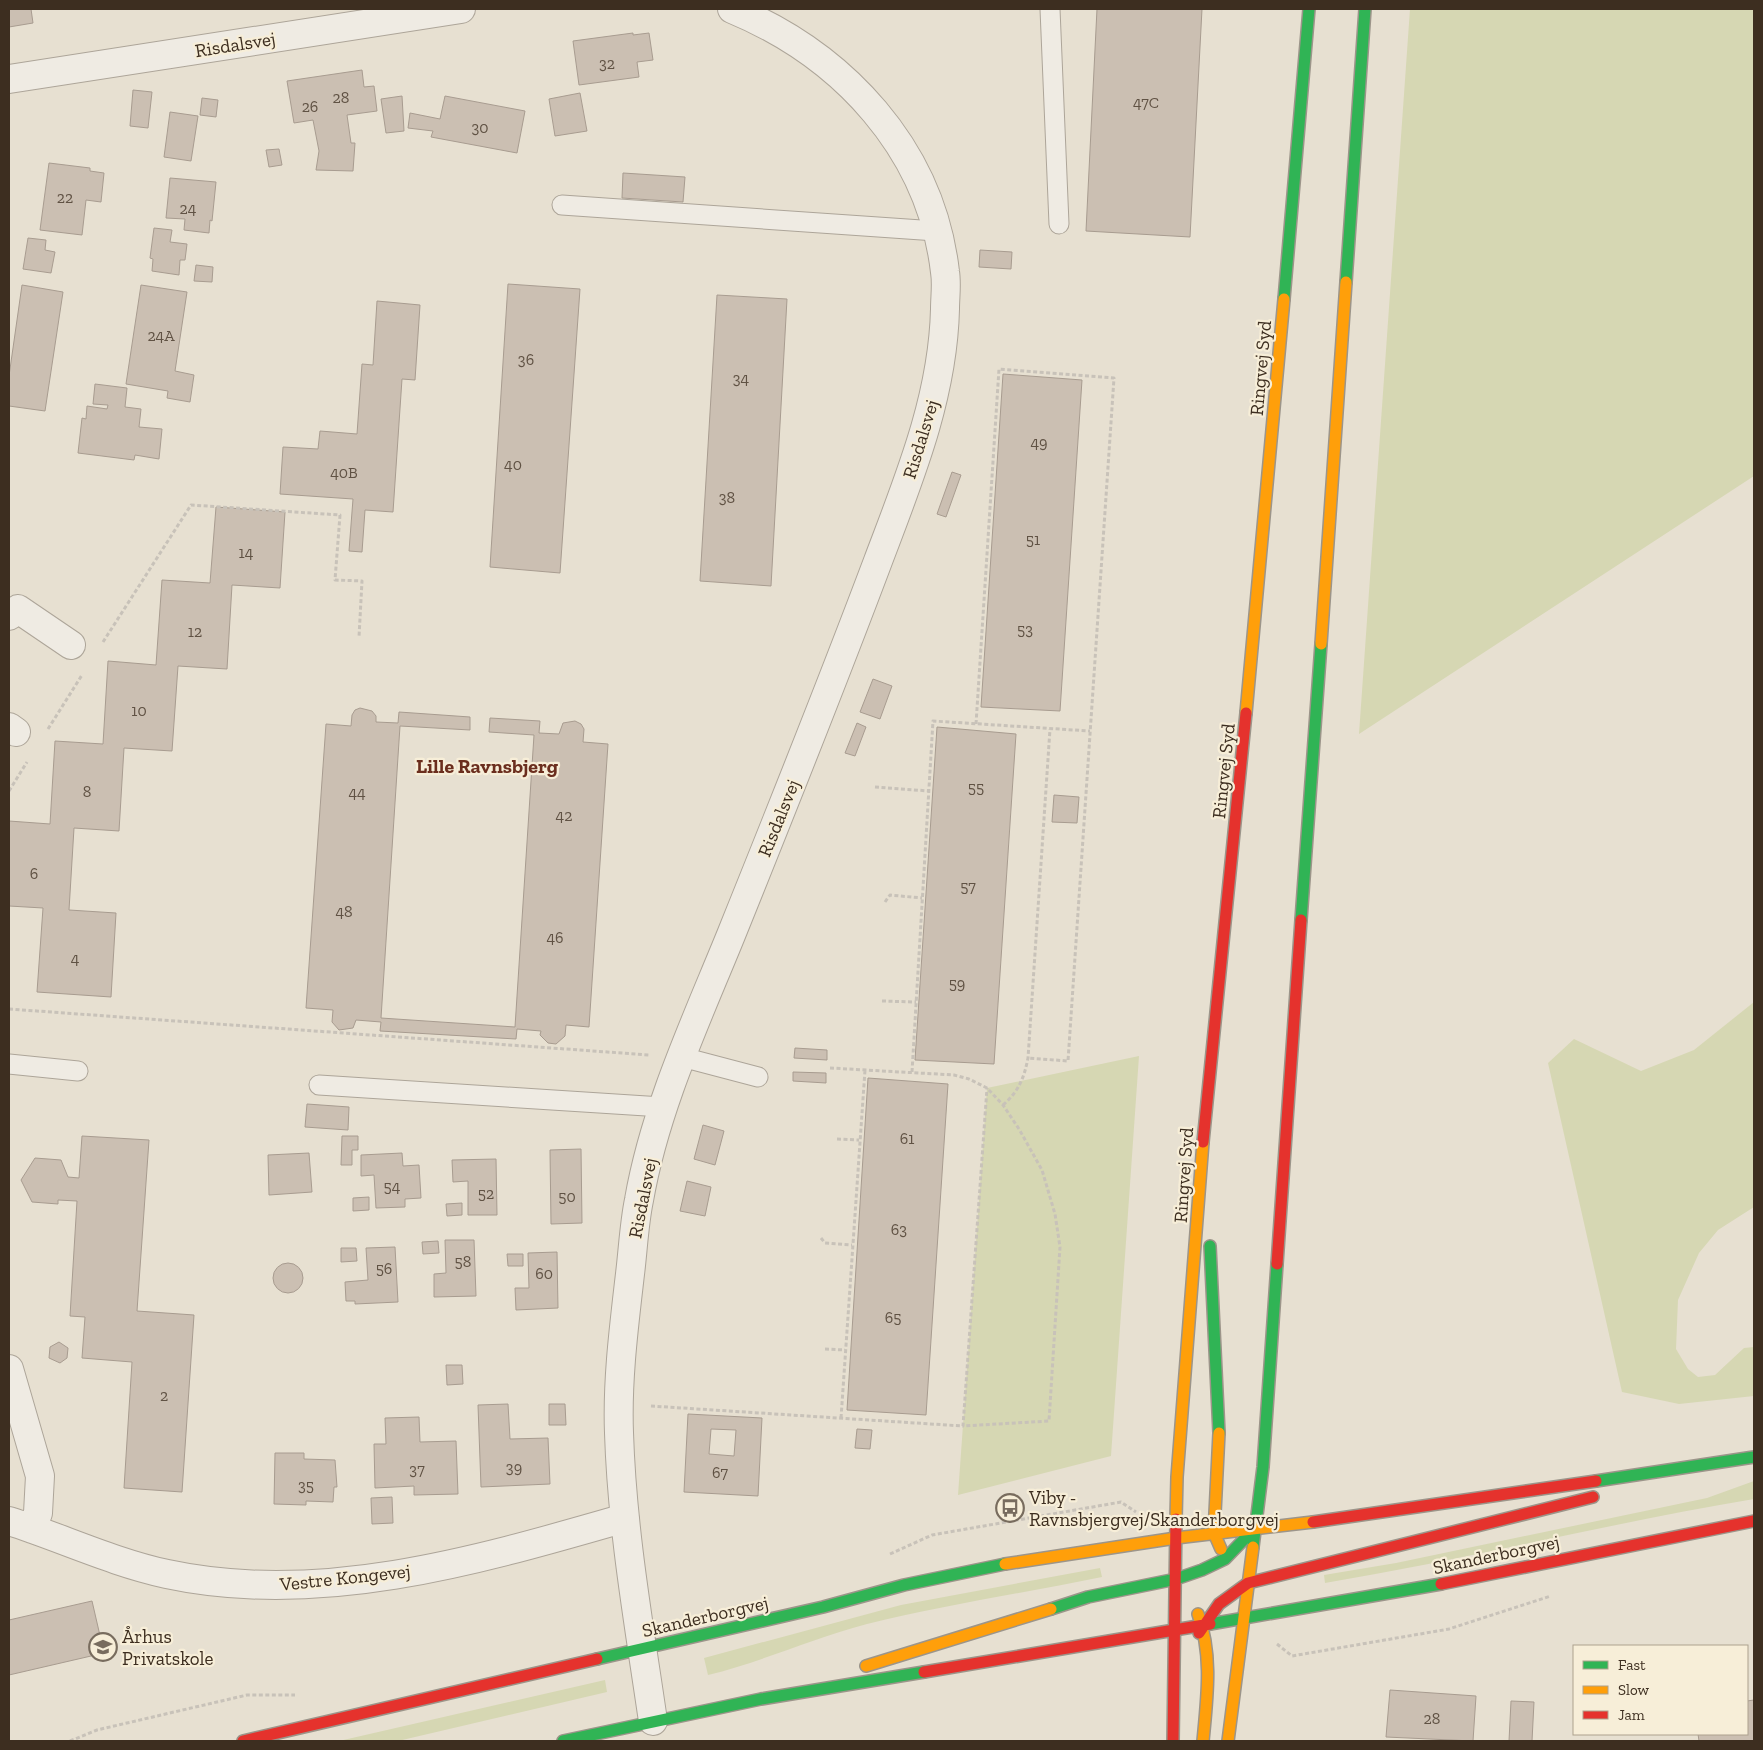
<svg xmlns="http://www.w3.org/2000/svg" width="1763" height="1750" viewBox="0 0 1763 1750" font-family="'Zilla Slab',serif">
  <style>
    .green { fill: #d6d7b3 }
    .building { fill: #cbbfb2; stroke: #a89c90; fill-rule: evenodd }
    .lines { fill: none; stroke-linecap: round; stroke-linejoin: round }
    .lane-casing { stroke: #ada599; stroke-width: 21 }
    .street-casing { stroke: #ada599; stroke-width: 30 }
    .fast-casing { stroke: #9c958a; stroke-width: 14 }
    .slow-casing { stroke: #9c958a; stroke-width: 14 }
    .jam-casing { stroke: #9c958a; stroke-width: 14 }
    .path { stroke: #c8c2b9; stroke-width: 3; stroke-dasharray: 4 2.5; stroke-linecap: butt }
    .lane { stroke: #efebe3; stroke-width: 19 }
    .street { stroke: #efebe3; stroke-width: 28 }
    .fast { stroke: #30b455; stroke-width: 11 }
    .slow { stroke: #ff9f0a; stroke-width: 11 }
    .jam { stroke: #e5322d; stroke-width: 11 }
    .labels { text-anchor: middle; stroke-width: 4.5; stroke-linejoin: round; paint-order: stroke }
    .number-label { font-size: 16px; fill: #605244 }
    .street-label { font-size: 19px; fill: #3d2e20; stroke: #f7eed8 }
    .poi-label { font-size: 19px; fill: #3d2e20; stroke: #f7eed8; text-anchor: start }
    .neighbourhood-label { font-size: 20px; font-weight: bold; fill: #6b2e1e; stroke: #f7eed8 }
  </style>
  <rect width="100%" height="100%" fill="#e7e0d1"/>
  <!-- green -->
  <path class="green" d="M1410,9H1754V476L1359,734Z
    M1754,1002V1207L1718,1230L1699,1253L1678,1300L1676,1349L1688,1369L1698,1377L1715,1375L1744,1348L1754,1347V1396L1679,1404L1622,1392L1548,1063L1574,1039L1641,1071L1694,1050Z
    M1139,1056L1111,1456L958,1495L987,1088Z
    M1754,1481V1499C1610,1523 1469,1559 1325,1583L1324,1575L1396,1563L1707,1498Z
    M1100,1568L1102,1577C1024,1593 944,1605 867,1624C813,1638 762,1662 708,1675L704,1658L901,1605Z
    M605,1680L607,1692L398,1741H339Z"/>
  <!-- building -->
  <path class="building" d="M9,9H31L33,23L9,27Z
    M1097,9H1202L1190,237L1086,231Z
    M633,33V35L649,33L653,60L637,62L639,77L579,85L573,41Z
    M362,70L364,87L374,86L377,111L347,115L351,143H355L353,171L316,170L319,151L313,120L294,123L287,81Z
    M133,90L152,92L148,128L130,126Z
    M580,93L587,131L555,136L549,99Z
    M402,96L404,131L386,133L381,99Z
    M445,96L525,111L517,153L431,137L433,131L408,128L410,113L440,119Z
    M202,98L218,100L216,117L200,115Z
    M170,112L198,116L191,161L164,157Z
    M279,149L282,165L269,167L266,150Z
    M49,163L90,168V171L104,173L101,202L86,200L82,235L40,230Z
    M623,173L685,177L683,202L622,198Z
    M170,178L216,182L212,221L210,220L209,233L184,230L185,219L166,218Z
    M154,228L172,230L170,242L187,244L185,260H180L179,275L152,271L153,259L150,258Z
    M28,238L46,240L45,250L55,252L51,273L23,269Z
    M980,250L1012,252L1011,269L979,267Z
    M196,265L213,267L212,282L194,281Z
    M508,284L580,289L560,573L490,567Z
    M22,285L63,292L45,411L9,406V376Z
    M141,285L187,292L175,371L194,375L190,402L167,398L168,391L126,384Z
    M717,295L787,299L771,586L700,581Z
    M377,301L420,305L415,380L402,379L393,512L365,510L362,552L349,551L353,499L280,494L283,447L318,449L320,431L357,434L362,364L373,365Z
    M1003,374L1082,380L1060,711L981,707Z
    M95,384L127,388L125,407L141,409L139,427L162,429L159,459L135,455L134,460L78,453L82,418L86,419L87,406L107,409L108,405L93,404Z
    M952,472L961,475L946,517L937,514Z
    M216,507L285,512L280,588L232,585L227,669L178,666L172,751L124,748L119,831L74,828L69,910L116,913L111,997L37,992L43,908L9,906V821L50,824L55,741L103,744L108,661L156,665L162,580L210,583Z
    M873,679L892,686L880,719L860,712Z
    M360,708L372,711L376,716V722L398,723L399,712L470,717V730L400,726L381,1018L515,1027L534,735L489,732L490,718L540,721L539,733L559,734L563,723L575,721L581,724L584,729L583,742L608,744L589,1027L566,1025L565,1036L556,1044L548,1043L540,1035L541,1031L517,1029L516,1039L380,1031L381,1022L356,1020L353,1028L339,1030L332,1022L333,1010L306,1008L326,724L351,726L352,715L355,710Z
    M857,723L866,727L855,756L845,753Z
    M937,727L1016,734L994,1064L915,1060Z
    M1054,795L1079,797L1077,823L1052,822Z
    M795,1048L827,1050V1060L794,1058Z
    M793,1072L826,1073V1083L793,1081Z
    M868,1078L948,1084L926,1415L847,1410Z
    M307,1104L349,1107L348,1130L305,1127Z
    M703,1125L724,1131L715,1165L694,1159Z
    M82,1136L149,1140L137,1311L194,1315L182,1492L124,1488L132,1362L82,1358L85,1317L70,1316L77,1201L58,1200V1204L32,1202L21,1180L35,1158L61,1160L68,1177L79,1178Z
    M342,1136H358V1150H352V1165H341Z
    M581,1149L582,1223L551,1224L550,1150Z
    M309,1153L312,1192L269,1195L268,1155Z
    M402,1153L403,1166L419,1165L421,1198L405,1199V1207L376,1208L374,1175L361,1176V1155Z
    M496,1159L497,1215H468V1181L453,1182L452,1160Z
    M687,1181L711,1187L705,1216L680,1211Z
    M369,1197V1210L353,1211V1198Z
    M462,1203V1215L447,1216L446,1204Z
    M445,1240H474L476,1296L434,1297V1274L446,1273Z
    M438,1241L439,1253L423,1254L422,1242Z
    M395,1247L398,1302L355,1304V1301H346L345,1282L368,1280L366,1248Z
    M341,1248H356L357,1261L341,1262Z
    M557,1252L558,1308L516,1310L515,1288H529L528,1253Z
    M507,1254H523V1266H508Z
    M273 1278a15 15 0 1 1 30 0a15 15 0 1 1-30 0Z
    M59,1342L68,1348L67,1358L60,1363L49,1358L50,1347Z
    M446,1365H462L463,1384L447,1385Z
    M508,1404L510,1439L548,1438L550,1484L481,1487L478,1405Z
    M549,1404H565L566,1425H549Z
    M688,1414L762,1418L758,1496L684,1492ZM711,1429L736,1430L734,1456L709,1454Z
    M419,1417L420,1442L456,1441L458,1494L414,1495V1486L375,1488L374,1444H386L385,1418Z
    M857,1429L872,1430L870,1449L855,1448Z
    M275,1453H304V1459L335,1460L337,1487H334L333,1502L306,1501V1505L274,1504Z
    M392,1497L393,1523L372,1524L371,1498Z
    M92,1601L104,1653L9,1675V1620Z
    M1390,1690L1476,1696L1473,1741L1386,1737Z
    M1754,1700V1741H1699L1698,1734H1747V1701Z
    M1511,1701L1534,1702L1532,1741H1509Z"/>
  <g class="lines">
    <defs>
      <path id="lane" d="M1050,9L1059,224
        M562,205L936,231
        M682,1057L758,1077
        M9,1064L78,1071
        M319,1085L662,1107"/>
      <path id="street" d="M9,79L461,9
        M9,616L18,609L71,645
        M9,727L16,732
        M9,1369L40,1476L38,1513L32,1529
        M9,1521C62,1538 112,1562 167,1574C320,1607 479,1560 625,1518
        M653,1721C639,1625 622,1529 619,1433C617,1380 624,1326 630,1274C633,1250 634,1224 639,1200C655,1108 696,1021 731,935C781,811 831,686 878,561C909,479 943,397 945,309C945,297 947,284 945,272C931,149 843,55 732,9"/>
      <path id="fast" d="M1346,282L1365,9
        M1284,299L1309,9
        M1301,920L1321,644
        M1210,1246L1219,1433
        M1596,1481L1754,1457
        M1253,1547L1263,1467L1277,1264
        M1051,1609L1088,1597L1176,1579L1202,1570L1225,1559L1255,1528
        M1210,1624L1441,1584
        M597,1659L823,1607L904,1585L1005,1564
        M563,1741L761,1699L924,1672"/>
      <path id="slow" d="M1321,644L1346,282
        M1246,713L1284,299
        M1219,1433L1214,1533L1221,1549
        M1176,1519L1177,1477L1203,1142
        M1005,1564L1176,1538L1313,1522
        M1198,1614C1213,1655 1207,1698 1203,1741
        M866,1666L1051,1609
        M1228,1741L1253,1547"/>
      <path id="jam" d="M1203,1142L1246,713
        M1277,1264L1301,920
        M1313,1522L1596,1481
        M1441,1584L1754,1521
        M1199,1633L1219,1604L1248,1583L1593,1497
        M924,1672L1210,1624
        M243,1741L597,1659
        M1173,1741L1176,1519"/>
    </defs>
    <!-- lane casing -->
    <use href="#lane" class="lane-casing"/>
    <!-- street casing -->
    <use href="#street" class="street-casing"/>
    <!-- fast casing -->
    <use href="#fast" class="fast-casing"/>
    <!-- slow casing -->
    <use href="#slow" class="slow-casing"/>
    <!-- jam casing -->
    <use href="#jam" class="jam-casing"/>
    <!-- path -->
    <path class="path" d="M103,642L191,505L340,515L335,580L362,581L359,637
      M976,724L999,369L1114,378L1068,1061L1028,1058
      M48,729L82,675
      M875,787L929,791
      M9,791L27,762
      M885,902L890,895L922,898
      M882,1001L916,1002
      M9,1009L649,1055
      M830,1068L954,1075L969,1079L987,1088L1003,1105L1019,1129L1042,1170L1055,1214L1060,1247L1049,1421L963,1426
      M912,1072L933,721L1090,731
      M1003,1105C1019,1091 1024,1078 1028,1058L1050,729
      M837,1139L859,1140
      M821,1238L825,1243L852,1245
      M825,1349L845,1350
      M651,1406L963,1426L987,1088
      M841,1418L865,1070
      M890,1554L932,1535L1121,1502L1136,1512
      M1277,1644L1292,1656L1449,1629L1551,1596
      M70,1741L97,1730L247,1695H295"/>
    <!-- lane -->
    <use href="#lane" class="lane"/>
    <!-- street -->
    <use href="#street" class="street"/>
    <!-- fast -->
    <use href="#fast" class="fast"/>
    <!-- slow -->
    <use href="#slow" class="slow"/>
    <!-- jam -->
    <use href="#jam" class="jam"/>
  </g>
  <!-- icons -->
  <defs>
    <symbol id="bus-ring" viewBox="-11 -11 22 22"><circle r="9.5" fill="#f7eed8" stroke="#786c5e" stroke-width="1.5"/><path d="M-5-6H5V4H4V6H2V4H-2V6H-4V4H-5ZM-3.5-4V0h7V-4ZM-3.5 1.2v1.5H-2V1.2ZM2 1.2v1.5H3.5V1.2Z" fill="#786c5e"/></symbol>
    <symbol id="school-ring" viewBox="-11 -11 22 22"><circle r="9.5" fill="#f7eed8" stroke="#786c5e" stroke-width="1.5"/><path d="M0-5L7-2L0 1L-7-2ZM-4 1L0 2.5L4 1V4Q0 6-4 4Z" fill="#786c5e"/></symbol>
  </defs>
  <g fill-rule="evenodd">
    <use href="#bus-ring" x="994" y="1492" width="32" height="32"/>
    <use href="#school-ring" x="87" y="1631" width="32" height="32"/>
  </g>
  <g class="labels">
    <!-- number labels -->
    <g class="number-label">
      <text x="607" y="69">32</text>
      <text x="341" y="103">28</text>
      <text x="1146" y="108">47C</text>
      <text x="310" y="112">26</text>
      <text x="480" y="133">30</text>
      <text x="65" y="203">22</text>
      <text x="188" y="214">24</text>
      <text x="161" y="341">24A</text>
      <text x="526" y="365">36</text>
      <text x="741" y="384">34</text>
      <text x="1039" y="448">49</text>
      <text x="513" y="470">40</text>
      <text x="344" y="478">40B</text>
      <text x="727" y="503">38</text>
      <text x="1033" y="545">51</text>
      <text x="246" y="558">14</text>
      <text x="1025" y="635">53</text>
      <text x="195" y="637">12</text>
      <text x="139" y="716">10</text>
      <text x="976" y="793">55</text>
      <text x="87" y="797">8</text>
      <text x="357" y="798">44</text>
      <text x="564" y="821">42</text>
      <text x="34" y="879">6</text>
      <text x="968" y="892">57</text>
      <text x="344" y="917">48</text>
      <text x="555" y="943">46</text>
      <text x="75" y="964">4</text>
      <text x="957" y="989">59</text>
      <text x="907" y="1144">61</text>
      <text x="392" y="1192">54</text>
      <text x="486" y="1199">52</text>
      <text x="567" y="1202">50</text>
      <text x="899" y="1235">63</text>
      <text x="463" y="1267">58</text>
      <text x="384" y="1274">56</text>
      <text x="544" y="1279">60</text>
      <text x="893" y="1323">65</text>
      <text x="164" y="1401">2</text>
      <text x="514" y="1473">39</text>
      <text x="417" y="1475">37</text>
      <text x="720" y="1478">67</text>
      <text x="306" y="1491">35</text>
      <text x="1432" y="1724">28</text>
    </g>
    <!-- street labels -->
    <g class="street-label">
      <text transform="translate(235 44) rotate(-9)" y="7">Risdalsvej</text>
      <text transform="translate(1260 368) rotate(-85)" y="7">Ringvej Syd</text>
      <text transform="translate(920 439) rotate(-73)" y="7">Risdalsvej</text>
      <text transform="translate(1223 771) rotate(-84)" y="7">Ringvej Syd</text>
      <text transform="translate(778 818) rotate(-68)" y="7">Risdalsvej</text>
      <text transform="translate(1183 1175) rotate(-86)" y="7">Ringvej Syd</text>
      <text transform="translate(642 1198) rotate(-79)" y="7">Risdalsvej</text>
      <text transform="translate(1496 1554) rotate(-12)" y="7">Skanderborgvej</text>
      <text transform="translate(345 1577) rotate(-6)" y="7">Vestre Kongevej</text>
      <text transform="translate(705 1616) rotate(-13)" y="7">Skanderborgvej</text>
    </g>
    <!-- poi labels -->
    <g class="poi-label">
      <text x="1029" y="1504">Viby -<tspan x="1029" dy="22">Ravnsbjergvej/Skanderborgvej</tspan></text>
      <text x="122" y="1643">Århus<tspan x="122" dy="22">Privatskole</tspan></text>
    </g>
    <!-- neighbourhood labels -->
    <g class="neighbourhood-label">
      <text x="487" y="773">Lille Ravnsbjerg</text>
    </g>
  </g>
  <!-- border -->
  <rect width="1763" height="1750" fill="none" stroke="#3d2e20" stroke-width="20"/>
  <!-- legend -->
  <rect x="1573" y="1645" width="175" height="90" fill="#f7eed8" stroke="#ada18e"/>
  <rect x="1583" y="1661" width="25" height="8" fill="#30b455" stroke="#ada18e"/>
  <text x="1618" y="1670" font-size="15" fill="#3d2e20">Fast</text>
  <rect x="1583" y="1686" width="25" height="8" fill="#ff9f0a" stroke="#ada18e"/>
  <text x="1618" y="1695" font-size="15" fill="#3d2e20">Slow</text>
  <rect x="1583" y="1711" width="25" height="8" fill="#e5322d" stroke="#ada18e"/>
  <text x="1618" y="1720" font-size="15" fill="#3d2e20">Jam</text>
</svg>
